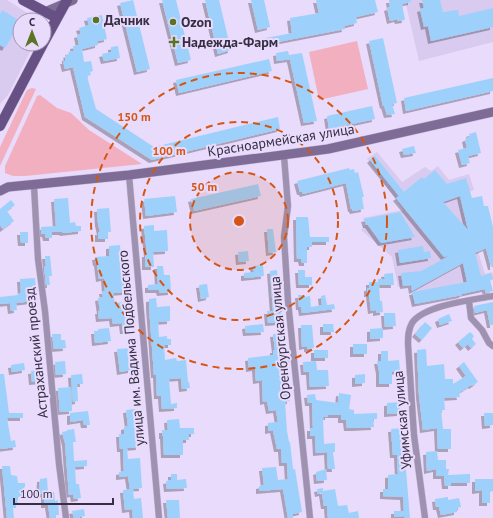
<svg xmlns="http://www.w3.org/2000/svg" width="493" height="518" viewBox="0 0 493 518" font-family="'PT Sans',sans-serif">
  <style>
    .built { fill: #d9caef }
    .green { fill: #f2afbf }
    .building { fill: #9dd1fb; fill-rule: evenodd; filter: url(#shadow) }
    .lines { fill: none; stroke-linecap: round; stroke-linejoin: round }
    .street-casing { stroke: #c5b8d7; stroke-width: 7 }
    .secondary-casing { stroke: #c5b8d7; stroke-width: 10 }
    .primary-casing { stroke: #c5b8d7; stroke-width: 11 }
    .street { stroke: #9e92b0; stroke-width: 6 }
    .secondary { stroke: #7e6c97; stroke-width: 9 }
    .primary { stroke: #675084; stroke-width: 10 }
    .ring { fill: none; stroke: #d65512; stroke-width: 2; stroke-dasharray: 7 5 }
    .poi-dot { fill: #5d7324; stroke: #e8dbfc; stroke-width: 1.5 }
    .labels { text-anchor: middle; stroke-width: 4; stroke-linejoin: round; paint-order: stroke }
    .poi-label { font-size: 14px; font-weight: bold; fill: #372e43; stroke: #e8dbfc; text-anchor: start }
    .street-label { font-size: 14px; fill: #372e43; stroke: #e8dbfc }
    .centre { fill: #d65512; stroke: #e8dbfc; stroke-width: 2 }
    .ring-label { font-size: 12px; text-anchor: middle; font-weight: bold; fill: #d65512; stroke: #e8dbfc; stroke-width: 4; stroke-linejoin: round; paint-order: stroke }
  </style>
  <defs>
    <filter id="shadow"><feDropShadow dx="-3" dy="3" stdDeviation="0" flood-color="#0004"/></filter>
  </defs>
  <rect width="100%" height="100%" fill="#e8dbfc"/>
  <!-- built -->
  <path class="built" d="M0,0H7L38,20H20V44H34L8,95L0,104Z
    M405,0H493V42L419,61Z
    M377,152L402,182L425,167L431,171L438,166L449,180L469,174L474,190L469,192L478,252L485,274L492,272L493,276V280L481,283L483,290L413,305L410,285L398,287L392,257L361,230L365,225L363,218L403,210L367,159Z"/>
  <!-- green -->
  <path class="green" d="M357,41L368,89L319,100L309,52Z
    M32,88L36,89L0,166V147L25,94L27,90Z
    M40,95L57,108L71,113L89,130L142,164L25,176H13L5,173V166L37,96Z"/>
  <!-- building -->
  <path class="building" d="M133,0L150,69L137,72L120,3Z
    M162,0H176L191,60L178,63Z
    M205,0H219L231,50L218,54Z
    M251,0H264L270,27L258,30Z
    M316,0H375L378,12L356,17L357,23L344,26L345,29L262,45L261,39L292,33L290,18L319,13Z
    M389,0H411V2L402,4L405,20L398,21L397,19L390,21L387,8L390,7Z
    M422,0H440L443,12L458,10L459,16L493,8V27L431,41L428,26L424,27L420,9L424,8Z
    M2,10L20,21V30L17,28L5,48L0,45V15Z
    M102,15L107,39L98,41V45L82,49L84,62L91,61L93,71L90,72L91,75L87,76L96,109L154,147L278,117L280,129L152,160L85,117L73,67L65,69L63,61H65V58L67,57L66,55L69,54L68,52L74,51L73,46L79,45L77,35L81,34L79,28L89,25L87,18Z
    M383,38L397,103L392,104L395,114L387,115L384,105L383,106L369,41Z
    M118,46L120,58L104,61L102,54L111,52V47Z
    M288,51L290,59L277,61L276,53Z
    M302,53L317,121L304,123L289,55Z
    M269,59L272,71L179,93L176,80Z
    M493,78V91L406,111L404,98Z
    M372,106L375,119L329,129L327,116Z
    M476,132L481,153L468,156L470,163L462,165L458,150L467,148L465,139L470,137L469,134Z
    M414,146L416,153L404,155L402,149Z
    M375,156L404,192L422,177L424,179L435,170L447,184L466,178L472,198L482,196L484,206H488L493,227V267H491L486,248L475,253L481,276L491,273L493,279L490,280L493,291L486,293L485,289L462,294V295L415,304L412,292L467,282L463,263L412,291L411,285L403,286L401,273L421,271L449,256L444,257L396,198L399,196L370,160ZM460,196L468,230L443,202Z
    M349,168L350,170L354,169L355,173L358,172L364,197H362L364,209L353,211L352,209H351L346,183L303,194L302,192H300L297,181Z
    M258,184L261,196L194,211L191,199Z
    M175,196L177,212L146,216L144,199Z
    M68,198L70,223L75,222L76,226H81V231L63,233L62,232H52V238H46L45,234H41V227L56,226L54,199Z
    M11,200L15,205L7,211L14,221L3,229L0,225V209Z
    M109,208L111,232H108V239H98V232H100L98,223L97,209Z
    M400,212L415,237L381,243L368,225H366L364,219Z
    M296,217H308L310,237H329V242H312V247H307V263H302L301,259H297Z
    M154,225V231L167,230L168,251L153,252L154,267H145V254H147L144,226Z
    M267,229H273L276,252L269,253Z
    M20,232H28V243H21Z
    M120,245L123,281H125V292L113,293L115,303L127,302L129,331H123L122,323L113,324L112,318L99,319L98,311H100L98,298L103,297L102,291H105L104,278L99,279L97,263H96L95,257L109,256V246Z
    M423,246L424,252L430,251L431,258L400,263L398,250Z
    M248,251L249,261L239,262L238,252Z
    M45,256H50L52,276H49L50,285H46L44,266H46Z
    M263,265L264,276L244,278V273L254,272L253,266Z
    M157,266H163L164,275H170L171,292L160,293L159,290H148V285L158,284Z
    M277,270L282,322L268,323L267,311H273L270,271Z
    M298,270H305V277H312V285H299Z
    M393,273L394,285H379L380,301H382L383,312L376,313V310L371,311L369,294H367V288H369V282H378V279H385L384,274Z
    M35,278L36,290L32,291L33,301L16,303L17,310L11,311L10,303L0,304V297L18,295L17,293H21L20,279Z
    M207,284L209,297L201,299L199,285Z
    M298,295H304V297L310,296L311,307L322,305L321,296L325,295L327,305L334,304L335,309L302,313L301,307H299Z
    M156,298L157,307L170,306V321L158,322L159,337L167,336V339H171V345H164L165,360L176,358L177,361L186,360L188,382H189L190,388L182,389L181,378L169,379L171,404L177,403V408L162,409L161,396H157L156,375H154L149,306V299Z
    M493,302V325H490L487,310L475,313L474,306Z
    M384,313H395L396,326L385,327Z
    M449,314L452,321L440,325L438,319Z
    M425,322L432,328L422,340L415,334Z
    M263,324L264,332L246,333L245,326Z
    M323,324H333L334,332H323Z
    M301,325H312L314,348L307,349V346L302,347Z
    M109,328L111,341L95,343L94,331H98V329Z
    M383,328V338L370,339V329Z
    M470,332L474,336L472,339L476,344L471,348L468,344L463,348L458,342Z
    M283,333L286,377L290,401L285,402L287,431L289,442H290L293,469H295L302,512L293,514V518H288L283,489L259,491V486L264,485L262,468L276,467L278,480L288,479L287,463H282L281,449H277L273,430L268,431V423L278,422L276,410L269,411L267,401L263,402L262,380L256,381L255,368L249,369L248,358L273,355V350H275L273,334Z
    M52,334H61V340H65L66,348L54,349Z
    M353,344H367V354H353Z
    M131,348V370L120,372L117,349Z
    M426,349L427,366L444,364L445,379H453V384L466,376L459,366L464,362L478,382L472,386L471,385L459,393L460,397L444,398L445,410H441L443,429H451V449H438L437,428L423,430L419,395L417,350Z
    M314,350H328V358H314Z
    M381,351H388V361L399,360L400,371L392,372V384H379V371L377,361H381Z
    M65,361L66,374L56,375L55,362Z
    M316,361L317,370H328L329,386L310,387L309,372H304L303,362Z
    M24,363L25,370L12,372L11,365Z
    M43,370L44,381L32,382L31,371Z
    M0,374H4L9,413H23V418H7L11,441L15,440L16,447L0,449Z
    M82,374L83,384H77L78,401L73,402L71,375Z
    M365,374V383L355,384V375Z
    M71,387L72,411L60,412L58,388Z
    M339,393L351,395L349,409L354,410V414L377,413V419H373L374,427L355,428H347L346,420H341V415H328V417H323L324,444L335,443V452H333L335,469H328L327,452L316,453L315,436H310V428H313L312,403H308L307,395L315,394L316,400L338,403Z
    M400,402V413L387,414V403Z
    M135,409L137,439L138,438L139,447L127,448L128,459L140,458L142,488L130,489L128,476L119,477V472L124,471L123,449H120L119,434H124V427L128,426L126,410Z
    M88,411L90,425H84L83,420L70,422V413Z
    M484,413H493V425L485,426Z
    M179,419L180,428H194V434H189V440H183V455H164L163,436H162V430H168L167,420Z
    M402,428L404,458H405L410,518H405L404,516L394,517V511H404L403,497L383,496V489H388V475L398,474L397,455H393L391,429Z
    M74,429L76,442H73L74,461L87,460V466L75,467L76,484H79L81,498L74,499L73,494L69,495L65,443L62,432L67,431V430Z
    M437,451L438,460H446V469H449L448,475L470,474V483H451V486H445L444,476H436V469L427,471L426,452Z
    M2,466H10L11,475L17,476L18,483H25V493H21V497H17L18,505H16V508H13L14,518H7Z
    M326,469L327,480L317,481L316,472Z
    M171,474H177V480L186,479L187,488L167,489L166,481L171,480Z
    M47,478L48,493L54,492L55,501L58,500L59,515H55L56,518H50L48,505H44V494H39L40,479Z
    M475,479H493V491L490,492V503H482V490L475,491Z
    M323,488V491L335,489L338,506L347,505L349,513L358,511L359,518H328L327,506H324L322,493L318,494L317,489Z
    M133,489L134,499L141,498L143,518H133L132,509L125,510L123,490Z
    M448,497V500L459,498L461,507L457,508V512L441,515L439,507H436L435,499Z
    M166,500H179L180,518H168Z
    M84,509L85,516L80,517V518H74L72,511Z"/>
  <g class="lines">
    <defs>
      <path id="street" d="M284,156L288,206L284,237L288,301L310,518
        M129,175L159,518
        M34,186L38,259L45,311L59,464L66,518
        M469,301L471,318L482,330L489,343L493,346
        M425,518L414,435L408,344C408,337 408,330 412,323C424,305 473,300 493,296"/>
      <path id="secondary" d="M45,12L73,0
        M0,191L8,187L129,175L328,149L493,112"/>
      <path id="primary" d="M23,0L57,18
        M44,42L67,0
        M0,126L43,44"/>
    </defs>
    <!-- street casing -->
    <use href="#street" class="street-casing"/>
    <!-- secondary casing -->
    <use href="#secondary" class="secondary-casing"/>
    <!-- primary casing -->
    <use href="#primary" class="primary-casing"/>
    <!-- street -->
    <use href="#street" class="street"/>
    <!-- secondary -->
    <use href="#secondary" class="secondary"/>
    <!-- primary -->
    <use href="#primary" class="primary"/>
  </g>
  <!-- distance rings -->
  <circle cx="239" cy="221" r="49" fill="#d65512" fill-opacity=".12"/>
  <g class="ring">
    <circle cx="239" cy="221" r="49"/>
    <circle cx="239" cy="221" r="99"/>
    <circle cx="239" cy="221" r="148"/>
  </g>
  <!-- markers -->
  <g class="poi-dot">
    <circle cx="96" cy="20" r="4"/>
    <circle cx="173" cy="22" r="4"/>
    <path d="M172 36h4v4h4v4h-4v4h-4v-4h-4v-4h4z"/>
  </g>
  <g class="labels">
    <!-- poi labels -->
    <g class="poi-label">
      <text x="104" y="25">Дачник</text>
      <text x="181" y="27">Ozon</text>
      <text x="182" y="47">Надежда-Фарм</text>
    </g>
    <!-- street labels -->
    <g class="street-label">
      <text transform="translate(281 140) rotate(-9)" y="5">Красноармейская улица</text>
      <text transform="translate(280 338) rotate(-95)" y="5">Оренбургская улица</text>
      <text transform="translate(131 348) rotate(-95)" y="5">улица им. Вадима Подбельского</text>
      <text transform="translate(36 353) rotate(-96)" y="5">Астраханский проезд</text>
      <text transform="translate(402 420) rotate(-95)" y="5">Уфимская улица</text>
    </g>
  </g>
  <circle cx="239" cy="221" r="6" class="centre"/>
  <g class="ring-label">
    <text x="134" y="121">150 m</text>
    <text x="169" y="155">100 m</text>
    <text x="204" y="191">50 m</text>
  </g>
  <!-- north arrow -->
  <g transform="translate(32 32)"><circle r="19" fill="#e8dbfc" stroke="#a196b2"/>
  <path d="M0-3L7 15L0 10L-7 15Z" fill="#5d7324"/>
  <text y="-6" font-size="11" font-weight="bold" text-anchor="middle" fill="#372e43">С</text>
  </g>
  <!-- scale -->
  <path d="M14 498v6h99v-6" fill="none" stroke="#372e43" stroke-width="2"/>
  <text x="20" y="498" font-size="12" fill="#372e43" stroke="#e8dbfc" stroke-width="3" paint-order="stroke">100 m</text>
</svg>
